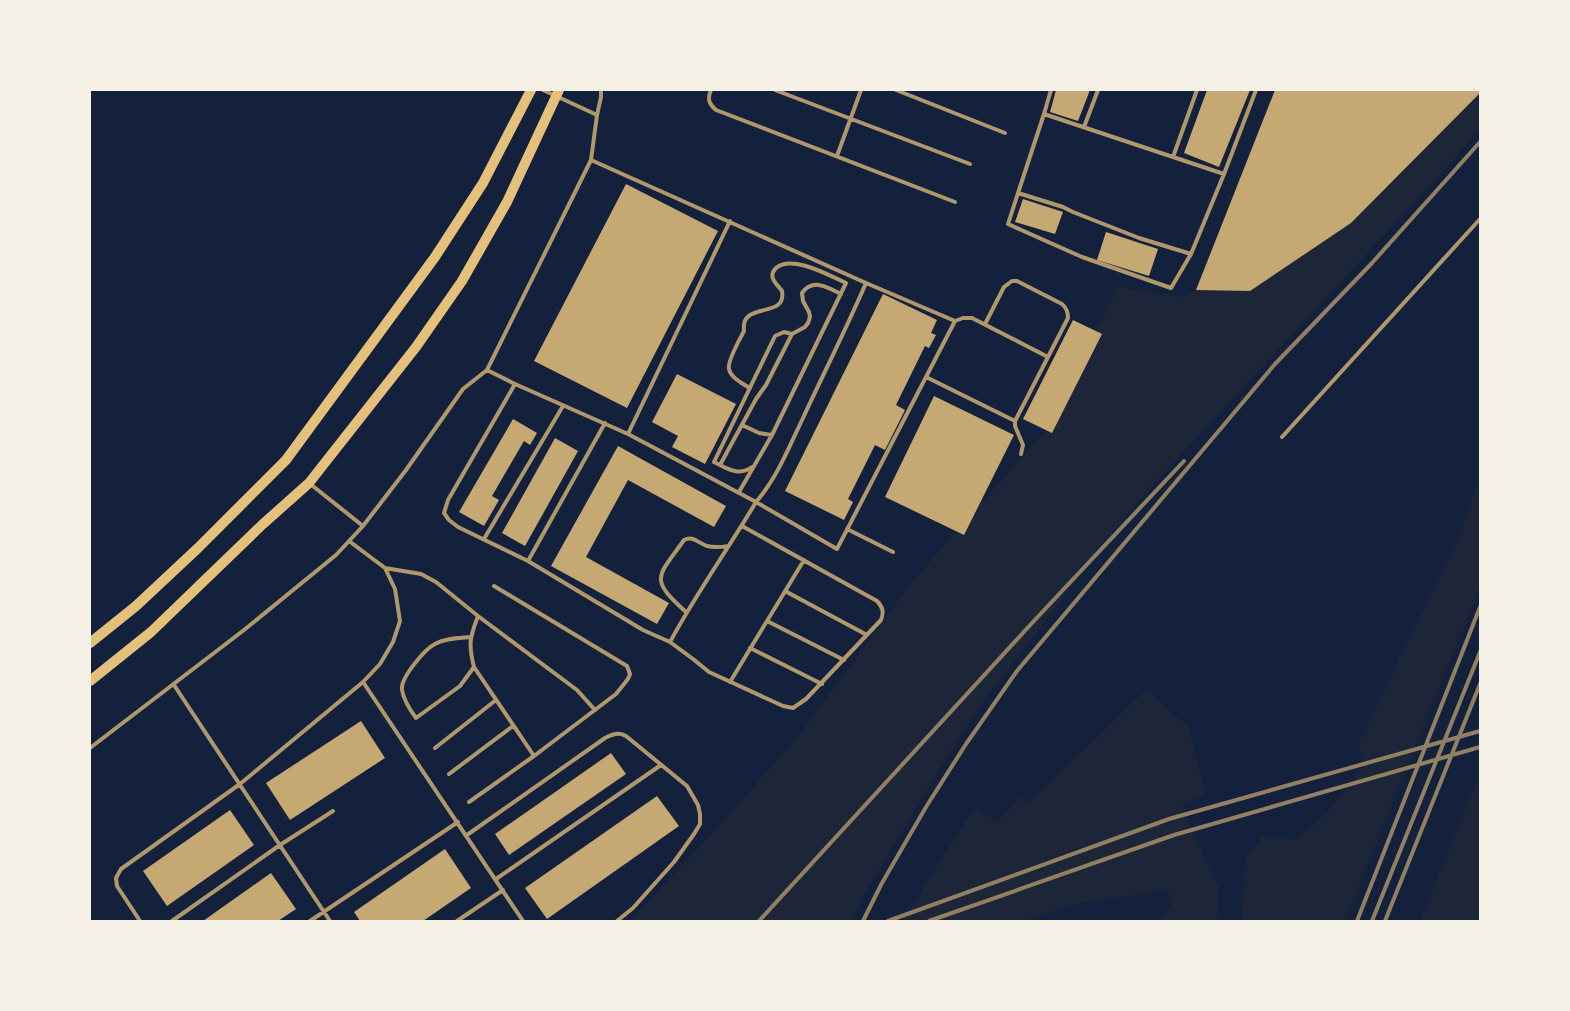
<svg xmlns="http://www.w3.org/2000/svg" width="1570" height="1011" viewBox="0 0 1570 1011" font-family="Cabin,sans-serif">
  <style>
    .green { fill: #1d2539 }
    .building { fill: #c6a872 }
    .lines { fill: none; stroke-linecap: round; stroke-linejoin: round }
    .service { stroke: #b1986c; stroke-width: 4 }
    .secondary { stroke: #e5c07b; stroke-width: 10 }
    .rail { stroke: #918062; stroke-width: 4 }
  </style>
  <rect width="100%" height="100%" fill="#14213d"/>
  <!-- green -->
  <path class="green" d="M1480,93V129L1456,157L1130,510L972,717L863,896L851,921H630L716,829L796,739L912,582L1046,430L1118,287L1185,297L1196,290L1250,291L1351,223Z
    M1480,475V587L1345,921H1241L1246,857L1263,836L1295,840L1328,812L1364,765L1358,744L1458,539Z
    M1147,689L1189,728L1206,795L1182,805L1201,852L1219,887L1217,921H1159L1172,903L1167,890L1076,904L1023,921H904L927,881L975,807L997,822L1020,797L1027,804Z
    M1480,772V921H1421Z"/>
  <!-- building -->
  <path class="building" d="M1056,90H1090L1078,121L1050,112Z
    M1207,90H1250L1219,167L1184,153Z
    M1275,90H1480V93L1351,223L1250,291L1196,290Z
    M626,184L718,231L627,408L534,361Z
    M1023,199L1063,212L1055,234L1015,222Z
    M1106,232L1158,249L1149,276L1097,260Z
    M883,294L937,320L931,333L936,335L929,348L925,346L896,405L905,410L885,450L875,445L848,499L853,502L844,520L785,491Z
    M1073,320L1102,334L1052,433L1023,419Z
    M677,374L736,404L705,464L672,447L678,436L652,422Z
    M934,396L1014,435L964,535L885,497Z
    M513,419L537,433L530,445L524,441L492,496L499,500L484,526L459,512Z
    M555,438L578,451L525,546L502,533Z
    M618,446L726,506L714,527L628,480L586,557L669,603L657,624L551,566Z
    M361,721L385,758L290,820L266,783Z
    M611,753L626,774L509,855L495,834Z
    M657,796L679,826L547,919L525,888Z
    M230,810L254,845L167,906L143,871Z
    M445,849L471,888L423,921H360L354,912Z
    M271,873L296,909L278,921H203Z"/>
  <g class="lines">
    <!-- service -->
    <path class="service" d="M711,90C707,99 709,104 716,110L955,202
      M775,90L970,164
      M896,90L1005,133
      M1051,90L1044,114L1224,174L1256,90
      M1044,114L1018,193L1063,207L1073,212L1139,238L1191,254L1224,174
      M597,115L601,97V90
      M1084,127L1098,90
      M837,156L861,90
      M1173,157L1197,90
      M1018,193L1008,224L1082,257L1171,288L1191,254
      M955,321L963,318H972L1048,357L1015,421V426L1023,445L1021,454
      M985,324L1004,287L1012,281H1017L1062,304C1067,308 1068,312 1068,318L1048,357
      M487,370L515,384L628,434L756,502C777,478 789,447 803,418C824,373 846,329 866,283L591,160
      M926,377L1015,421
      M515,384L448,500L444,513L449,520L458,527L528,561L643,630L670,642C696,594 728,549 756,502L837,549L955,321L866,283
      M742,425L759,433L772,435
      M628,434L730,221
      M1282,437L1480,219
      M720,465L714,462L775,336L784,332L792,334
      M752,467C741,475 731,471 720,465L756,399L766,385L792,334L805,327L808,323L810,317L809,312L803,301L802,293C813,278 827,287 841,294
      M309,483L363,526
      M739,492L772,435L846,283C830,276 792,254 776,268C767,277 777,284 782,291C787,320 740,300 744,331C740,339 727,361 729,369C731,378 743,384 750,388
      M847,529L893,552
      M484,539L563,406
      M528,561L605,423
      M385,568L421,574L436,582L478,616L577,690L595,710
      M785,591L867,635
      M686,612C648,578 658,577 684,540C693,535 698,543 707,546C715,548 721,547 728,546
      M478,616C470,637 468,644 474,667L534,756L616,694L628,679L630,674L627,666L494,586
      M767,621L844,660
      M470,637C459,638 445,638 435,644C425,649 400,678 402,690C404,701 410,710 416,718L460,686L474,667
      M670,642L693,659L709,672L783,706L793,708L806,699L881,620C884,612 883,607 877,601L742,526
      M750,648L822,684
      M363,682L523,921
      M730,682L804,560
      M174,685L330,921
      M90,748L244,630L336,555L363,526L406,470L463,389L487,370L591,160L597,115L543,90
      M435,748L496,700
      M449,774L513,726
      M469,802L534,756
      M467,835L605,738C613,734 618,732 626,736L687,786L698,805L700,814V824L694,834L674,862L633,908L617,921
      M496,879L661,765
      M140,921L117,886L116,878L121,869L240,784L363,682L380,664L393,642L400,621L395,589L385,568L349,541
      M172,921L280,845L333,811
      M310,921L458,822
      M457,921L503,890"/>
    <!-- secondary -->
    <path class="secondary" d="M90,643L136,606L198,548L286,460L435,257L483,183L531,90
      M90,681L151,632L263,524L309,483L416,347L462,281L507,202L559,90"/>
    <!-- rail -->
    <path class="rail" d="M759,921L1032,623L1184,461
      M863,921L882,883L926,807L966,744L1017,671L1275,364L1372,263L1480,142
      M888,921L1169,819L1480,731
      M929,921L1174,835L1480,747
      M1357,921L1480,607
      M1372,921L1480,652
      M1385,921L1480,684"/>
  </g>
  <!-- border -->
  <rect width="1570" height="1011" fill="none" stroke="#f6f1e7" stroke-width="182"/>
</svg>
